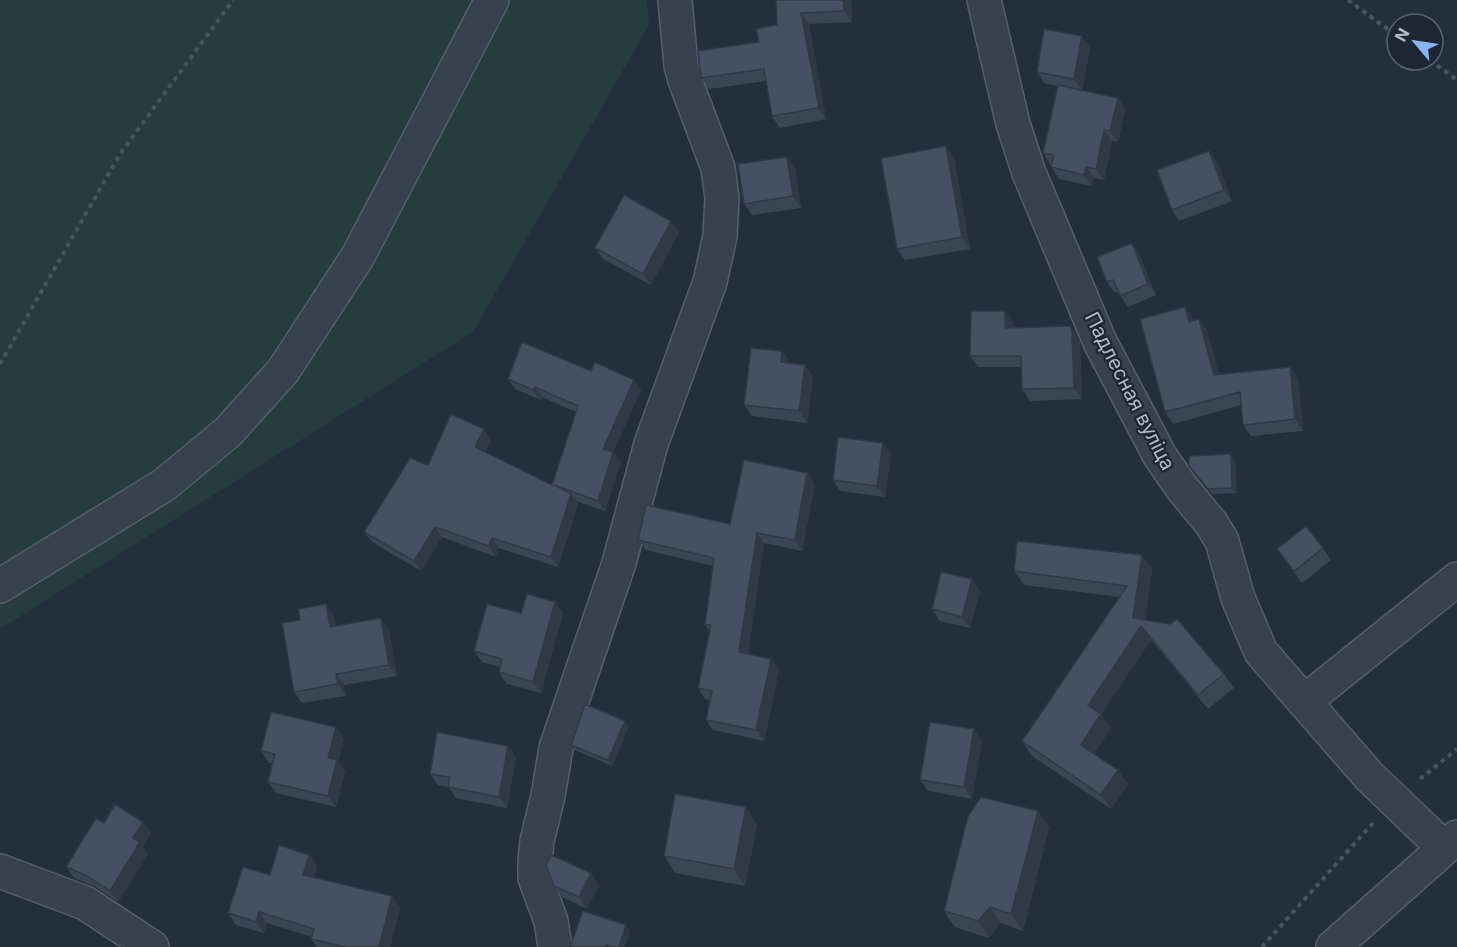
<svg xmlns="http://www.w3.org/2000/svg" width="1457" height="947" viewBox="0 0 1457 947" font-family="Inter,sans-serif">
  <style>
    .green { fill: #263c3f }
    .lines { fill: none; stroke-linecap: round; stroke-linejoin: round }
    .minor-casing { stroke: #565f6c; stroke-width: 36 }
    .path { stroke: #44595c; stroke-width: 4; stroke-dasharray: 4.5 4.5; stroke-linecap: butt }
    .minor { stroke: #38414e; stroke-width: 33 }
    .wall { fill: #3b4654 }
    .shaded-wall { fill: #303945 }
    .building { fill: #455162; stroke: #303945; stroke-width: 1.5 }
    .labels { text-anchor: middle; stroke-width: 4.5; stroke-linejoin: round; paint-order: stroke }
    .street-label { font-size: 20px; fill: #b4bcc9; stroke: #1d2633 }
  </style>
  <rect width="100%" height="100%" fill="#242f3e"/>
  <!-- green -->
  <path class="green" d="M0,0H647L649,25L473,332L0,629Z"/>
  <g class="lines">
    <defs>
      <path id="minor" d="M984,0L1013,124L1029,173L1100,342L1160,456L1182,488L1211,523L1222,541L1238,598L1261,652L1369,776L1444,848
        M0,586L164,485L228,432L283,371L358,256L492,0
        M1304,702L1457,579
        M0,871L85,903L152,947
        M555,947L551,921L535,878V861L537,841L548,796L556,748L619,563L651,444L710,282L720,236L722,198L718,168L685,80L681,65L675,0
        M1333,947L1457,837"/>
    </defs>
    <!-- minor casing -->
    <use href="#minor" class="minor-casing"/>
    <!-- path -->
    <path class="path" d="M1348,0L1397,36
      M1430,60L1457,80
      M0,364L120,154L233,0
      M1420,779L1457,749
      M1262,947L1373,823"/>
    <!-- minor -->
    <use href="#minor" class="minor"/>
  </g>
  <!-- wall -->
  <path class="wall" d="M776,0H851L852,22L809,24L826,119L780,128L772,116L766,81L709,89L701,78L759,42L777,25Z
    M1090,47L1082,90L1118,98L1125,109L1118,142L1112,141L1104,180L1094,178L1092,186L1059,179L1051,167V165L1043,153L1058,86L1045,84L1037,72Z
    M1209,151L1217,162L1232,201L1179,221L1172,210Z
    M787,157L795,168L801,208L752,215L744,204Z
    M954,158L970,249L905,260L897,249Z
    M679,232L651,285L603,259L595,248Z
    M1139,254L1156,295L1128,307L1118,292L1115,293L1107,282Z
    M1185,307L1193,320L1207,330L1219,375L1290,367L1298,379L1303,431L1251,436L1243,425L1241,405L1173,424L1165,412Z
    M1005,311L1013,322V328L1070,326L1078,338L1080,343L1082,399L1030,401L1022,389L1021,367H978L970,356Z
    M782,351L790,363L813,376L807,423L752,416L744,405Z
    M591,371L634,380L641,390L613,452L621,462L605,511L576,501L578,504L558,567L499,548L496,557L442,537L421,571L372,542L364,532L428,465L491,440L485,452L552,485L576,412L542,397L541,400L515,389L508,379Z
    M883,443L891,454L885,497L840,491L833,480Z
    M1235,460L1237,493L1212,494L1193,472Z
    M815,484L802,551L764,543L748,654L771,659L779,670L764,741L713,730L706,720L710,700L705,699L698,688L710,631L705,625L713,566L646,550L638,540L730,524Z
    M1323,548L1331,560L1302,583L1277,549Z
    M1142,555L1152,569L1145,620L1224,674L1234,688L1208,709L1151,640L1101,714L1111,728L1094,754L1128,784L1111,809L1032,756L1022,741L1119,597L1024,585L1014,571Z
    M980,591L970,628L940,621L932,609Z
    M555,602L563,613L541,693L507,684L499,672L500,667L482,662L474,651L521,613Z
    M334,616L336,626L389,630L397,676L344,685L346,696L302,703L294,692Z
    M629,726L612,766L575,750L571,745Z
    M974,729L982,740L972,799L928,791L920,780Z
    M344,738L338,762L345,771L336,807L276,793L268,782L273,763H269L261,751Z
    M508,746L516,757L507,808L456,798L448,787L438,785L430,774Z
    M143,822L151,833L143,846L148,854L118,902L95,887L74,878L66,867L104,823Z
    M757,824L745,886L675,873L664,856Z
    M1049,827L1023,931L1001,923L989,938L955,927L944,911Z
    M309,855L317,866L314,878L392,896L400,908L390,947H317L311,939L312,937L267,923L264,933L236,925L228,913L270,875Z
    M599,885L587,909L562,897L554,886Z"/>
  <!-- shaded-wall -->
  <path class="shaded-wall" d="M843,0H851L852,22L844,11Z
    M801,13L809,24L826,119L819,108Z
    M1082,36L1090,47L1082,90L1074,79Z
    M1118,98L1125,109L1118,142L1110,131Z
    M1104,130L1112,141L1104,180L1096,169Z
    M946,146L954,158L970,249L962,237Z
    M1209,151L1217,162L1232,201L1224,190Z
    M787,157L795,168L801,208L793,196Z
    M1086,167L1094,178L1092,186L1084,175Z
    M671,221L679,232L651,285L643,274Z
    M1132,243L1139,254L1156,295L1148,284Z
    M1185,307L1193,319L1197,333L1189,322Z
    M1005,311L1013,322V340L1005,328Z
    M1199,319L1207,330L1222,386L1214,375Z
    M1070,326L1078,338L1080,343L1082,399L1074,388Z
    M782,351L790,363L789,374L781,362Z
    M805,365L813,376L807,423L799,411Z
    M1290,367L1298,379L1303,431L1295,419Z
    M634,380L641,390L610,459L603,449Z
    M535,387L542,397L541,400L533,390Z
    M484,429L491,440L482,458L475,447Z
    M883,443L891,454L885,497L877,486Z
    M613,452L621,462L605,511L598,501Z
    M1231,454L1235,460L1237,493L1232,488Z
    M807,473L815,484L802,551L795,540Z
    M571,494L578,504L558,567L551,557Z
    M435,527L442,537L421,571L414,561Z
    M757,533L764,543L747,663L739,652Z
    M492,538L499,548L496,557L489,546Z
    M1142,555L1152,569L1144,629L1151,640L1098,719L1088,705L1133,618Z
    M972,579L980,591L970,628L962,617Z
    M555,602L563,613L541,693L533,682Z
    M326,604L334,616L338,638L330,627Z
    M381,618L389,630L397,676L389,665Z
    M771,659L779,670L764,741L756,730Z
    M336,674L344,685L346,696L338,684Z
    M1101,714L1111,728L1091,759L1081,745Z
    M625,721L629,726L612,766L608,760Z
    M336,727L344,738L338,762L345,771L336,807L328,796V758Z
    M974,729L982,740L972,799L964,787Z
    M508,746L516,757L507,808L499,797Z
    M1118,770L1128,784L1111,809L1101,795Z
    M746,807L757,824L745,886L734,869Z
    M1038,811L1049,827L1023,931L1011,914Z
    M143,822L151,833L143,846L148,854L118,902L110,891L133,838Z
    M309,855L317,866L311,887L303,875Z
    M591,873L599,885L587,909L579,897Z
    M392,896L400,908L390,947H379Z
    M990,907L1001,923L989,938L978,921Z
    M259,912L267,923L264,933L256,922Z
    M626,925L630,931L625,947H619Z"/>
  <!-- building -->
  <path class="building" d="M776,0H843L844,11L801,13L819,108L772,116L764,69L701,78L698,51L759,42L756,29L777,25Z
    M1044,29L1082,36L1074,79L1037,72Z
    M1058,85L1118,98L1110,131L1104,130L1096,169L1086,167L1084,175L1051,167L1054,155L1043,153Z
    M946,146L962,237L897,249L881,158Z
    M1209,151L1224,190L1172,210L1157,170Z
    M787,157L793,196L744,204L738,164Z
    M624,195L671,221L643,274L595,248Z
    M1132,243L1148,284L1120,296L1113,280L1107,282L1097,257Z
    M1185,307L1189,322L1199,319L1214,375L1290,367L1295,419L1243,425L1240,392L1165,412L1140,319Z
    M971,311H1005V328L1070,326L1072,331L1074,388L1022,389L1021,356H970Z
    M522,342L591,371L595,362L634,380L603,449L613,452L598,501L554,485L571,494L551,557L492,538L489,546L435,527L414,561L364,532L410,458L428,465L451,414L484,429L475,447L552,485L578,406L535,387L533,390L508,379Z
    M751,348L782,351L781,362L805,365L799,411L744,405Z
    M838,437L883,443L877,486L833,480Z
    M1231,454L1232,488L1208,489L1189,466V456Z
    M744,460L807,473L795,540L757,533L739,652L771,659L756,730L706,720L712,691L698,688L711,625H705L714,558L638,540L646,505L730,524Z
    M1306,526L1323,548L1294,571L1277,549Z
    M1017,541L1142,555L1133,618L1170,624L1177,619L1224,674L1198,695L1141,626L1088,705L1101,714L1081,745L1118,770L1101,795L1022,741L1127,586L1014,571Z
    M941,572L972,579L962,617L932,609Z
    M527,594L555,602L533,682L499,672L502,659L474,651L487,604L521,613Z
    M326,604L330,627L381,618L389,665L336,674L338,684L294,692L282,623L300,620L298,609Z
    M585,704L625,721L608,760L571,745Z
    M271,712L336,727L328,758L337,760L328,796L268,782L275,754L261,751Z
    M930,722L974,729L964,787L920,780Z
    M437,732L508,746L499,797L448,787L450,777L430,774Z
    M675,794L746,807L734,869L664,856Z
    M981,797L1038,811L1011,914L990,907L978,921L944,911L968,816Z
    M115,804L143,822L133,838L140,842L110,891L87,876L66,867L96,818L104,823Z
    M279,845L309,855L303,875L392,896L379,947H346L311,939L314,929L259,912L256,922L228,913L243,867L270,875Z
    M551,855L591,873L579,897L554,886L546,865Z
    M583,911L626,925L619,947H613L606,945V947H570Z"/>
  <g class="labels">
    <!-- street labels -->
    <g class="street-label">
      <text transform="translate(1130 391) rotate(63)" y="7">Падлесная вуліца</text>
    </g>
  </g>
  <!-- north arrow -->
  <g transform="translate(1415 42) rotate(299)"><circle r="28" fill="#1d2633" stroke="#59626f" stroke-width="1.5"/>
  <path d="M0-4.5L10 22L0 15L-10 22Z" fill="#8ab4f8"/>
  <text y="-9" font-size="16" font-weight="bold" text-anchor="middle" fill="#b4bcc9">N</text>
  </g>
</svg>
